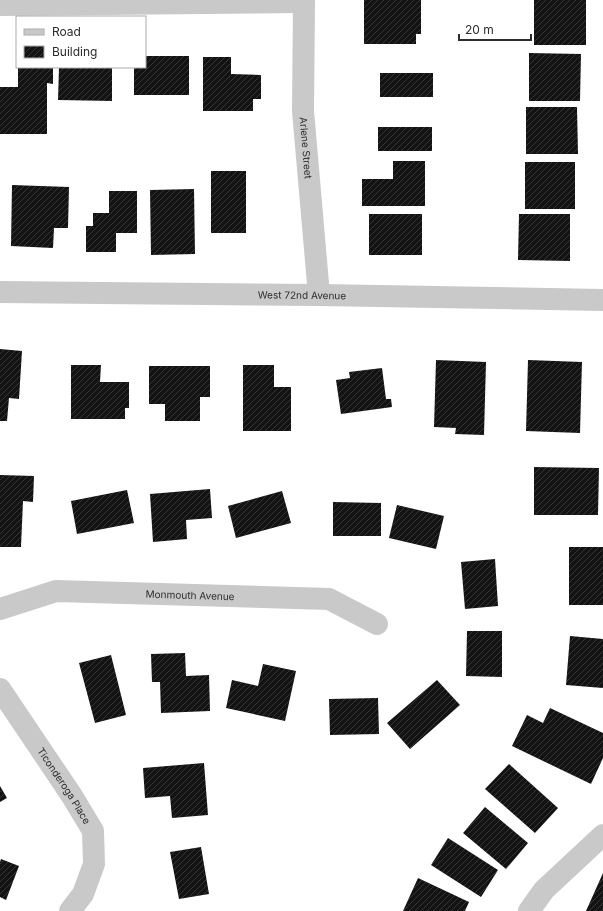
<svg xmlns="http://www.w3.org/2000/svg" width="603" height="911" viewBox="0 0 603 911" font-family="Inter,sans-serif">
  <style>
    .building { fill: url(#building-hatch) }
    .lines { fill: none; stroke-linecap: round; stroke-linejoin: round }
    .minor { stroke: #c9c9c9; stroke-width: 22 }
    .labels { text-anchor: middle; stroke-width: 4; stroke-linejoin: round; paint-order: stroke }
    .street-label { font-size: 10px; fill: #2c2c2c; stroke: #fff }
  </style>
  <defs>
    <pattern id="building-hatch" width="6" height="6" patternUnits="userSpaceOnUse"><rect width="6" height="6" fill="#131313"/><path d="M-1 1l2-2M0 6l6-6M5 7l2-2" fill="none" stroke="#363636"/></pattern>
  </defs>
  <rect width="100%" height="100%" fill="#fff"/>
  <!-- building -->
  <path class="building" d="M364,0H421V34H416V44H364Z
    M534,0H586V45H534Z
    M529,53L581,54L580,101H529Z
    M145,56H189V95H134V67H145Z
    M203,57H231V74L261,75V99H253V111H203Z
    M18,67H53V84L47,83V134H0V87H18Z
    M59,67H112V101L58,100Z
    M380,73H433V97H380Z
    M526,107H577L578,154H526Z
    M378,127H432V151H378Z
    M393,161H425V206H362V179H393Z
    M525,162H575V209H525Z
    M211,171H246V233H211Z
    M12,185L69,187L68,228H54L53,248L11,246Z
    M194,189L195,254L151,255L150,190Z
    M109,191H137V233H116V252H86V226H93V213H109Z
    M369,214H422V255H369Z
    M519,214H570V261L518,260Z
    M0,349L22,351L19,399L9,398L7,421H0Z
    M436,360L486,362L484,435L455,434L456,428L434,427Z
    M528,360L582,362L580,433L526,431Z
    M71,365H101L100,382H129V408H125V419H71Z
    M243,365H274V387H291V431H243Z
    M149,366H210V397H200V421H165V404H149Z
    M382,368L386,399H391L392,407L341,414L336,380L350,378L349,372Z
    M534,467L599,468L598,515H534Z
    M0,475L34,476L33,502L23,501L21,547H0Z
    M210,489L212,518L186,520L187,539L153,542L150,494Z
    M127,490L134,523L77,534L71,501Z
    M282,491L291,523L236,538L228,506Z
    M333,502L381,503V536H333Z
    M397,505L444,516L436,549L389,538Z
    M569,547H603V605H569Z
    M495,559L498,606L465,609L461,562Z
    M467,631H502V677L466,676Z
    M570,636L603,639V688L566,685Z
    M185,653L186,676L209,675L210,711L161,713L160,682H152L151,654Z
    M111,655L126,715L95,723L79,663Z
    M263,664L296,671L285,721L226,708L232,680L258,686Z
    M437,680L460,705L410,749L387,723Z
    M378,698L379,734L330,735L329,699Z
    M550,708L603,733V758L591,784L512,746L527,715L543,723Z
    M204,763L208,815L172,818L170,796L145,798L143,768Z
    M509,764L558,808L535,833L485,789Z
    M0,786L7,798L0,802Z
    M485,807L528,843L506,869L463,833Z
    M448,838L498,870L481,897L431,865Z
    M201,847L209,894L179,899L170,852Z
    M1,859L19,866L6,900L0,897V862Z
    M603,873V911H586Z
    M418,878L469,902L465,911H403Z"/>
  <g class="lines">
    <!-- minor -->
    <g class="minor">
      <path id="s1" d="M304,0L303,111L319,295"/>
      <path d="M0,5L304,2"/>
      <path id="s2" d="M0,292L319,295L603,300"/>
      <path id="s3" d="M0,609L56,591L329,599L377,624"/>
      <path id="s4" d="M0,689L72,796L93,831L94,864L83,894L70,911"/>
      <path d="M529,911L544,890L603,835"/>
    </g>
  </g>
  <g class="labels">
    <!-- street labels -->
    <g class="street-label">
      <text dy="4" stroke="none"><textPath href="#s1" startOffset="148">Arlene Street</textPath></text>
      <text dy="4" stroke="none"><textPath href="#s2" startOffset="302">West 72nd Avenue</textPath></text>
      <text dy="4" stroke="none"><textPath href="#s3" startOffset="193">Monmouth Avenue</textPath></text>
      <text dy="4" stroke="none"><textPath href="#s4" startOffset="116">Ticonderoga Place</textPath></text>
    </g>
  </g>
  <!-- legend -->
  <rect x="16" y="16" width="130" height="52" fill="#ffffff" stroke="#ababab"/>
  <rect x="24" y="29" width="20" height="6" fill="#c9c9c9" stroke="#ababab"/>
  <text x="52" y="36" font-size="12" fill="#2c2c2c">Road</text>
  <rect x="24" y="46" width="20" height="12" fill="url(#building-hatch)" stroke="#ababab"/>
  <text x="52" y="56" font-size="12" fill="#2c2c2c">Building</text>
  <!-- scale -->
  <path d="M459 34v6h72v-6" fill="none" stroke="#2c2c2c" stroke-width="2"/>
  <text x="465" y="34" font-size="12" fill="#2c2c2c" stroke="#ffffff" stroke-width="3" paint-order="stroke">20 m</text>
</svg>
